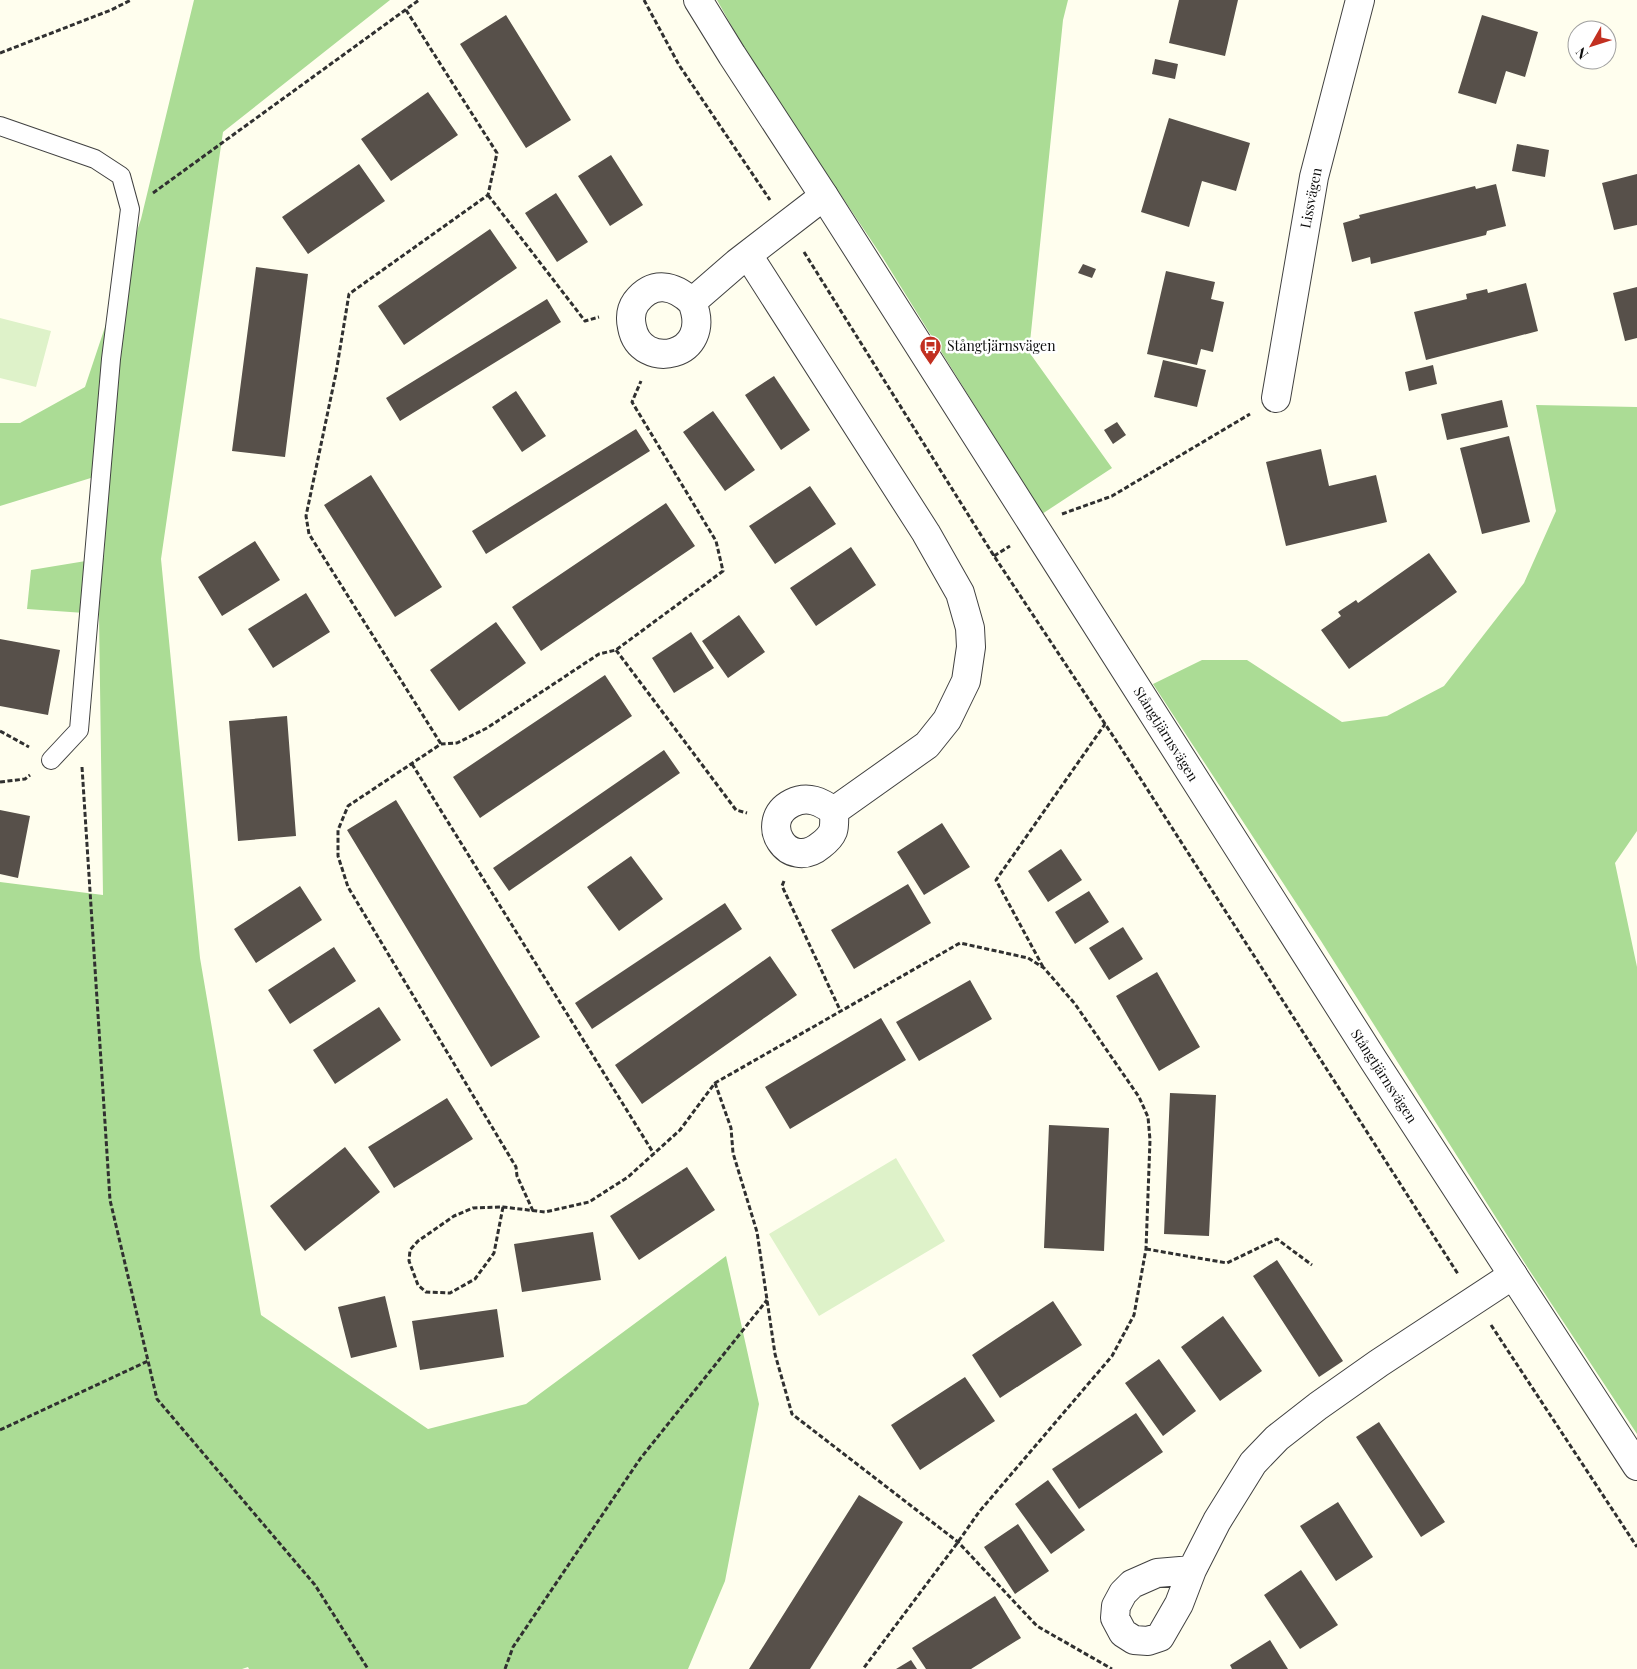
<svg xmlns="http://www.w3.org/2000/svg" width="1637" height="1669" viewBox="0 0 1637 1669" font-family="'Playfair Display',serif">
  <style>
    .forest { fill: #abdc95 }
    .pitch { fill: #def2c9 }
    .building { fill: #57504a }
    .lines { fill: none; stroke-linecap: round; stroke-linejoin: round }
    .service-casing { stroke: #414141; stroke-width: 20 }
    .minor-casing { stroke: #414141; stroke-width: 30 }
    .tertiary-casing { stroke: #414141; stroke-width: 30 }
    .path { stroke: #303030; stroke-width: 3; stroke-dasharray: 5 2.5; stroke-linecap: butt }
    .service { stroke: #fff; stroke-width: 18 }
    .minor { stroke: #fff; stroke-width: 28 }
    .tertiary { stroke: #fff; stroke-width: 28 }
    .labels { text-anchor: middle; stroke-width: 5; stroke-linejoin: round; paint-order: stroke }
    .street-label { font-size: 14px; fill: #0e0e0e; stroke: #fff }
    .poi-label { font-size: 14px; fill: #0e0e0e; stroke: #fff; text-anchor: start }
  </style>
  <rect width="100%" height="100%" fill="#fffeee"/>
  <!-- forest -->
  <path class="forest" d="M194,0H390L223,132L161,559L200,958L261,1315L428,1429L526,1404L726,1256L759,1404L725,1581L688,1669H249L248,1667L242,1669H0V882L103,895L99,614L27,609L31,570L104,558L107,473L0,506V423H20L85,387L141,219Z
    M717,0H1068L1063,20L1029,352L1112,468L1042,514L883,258L750,59Z
    M1536,405L1637,407V831L1615,863L1637,967V1434L1526,1265L1321,941L1153,684L1202,660H1247L1342,722L1387,716L1444,686L1524,583L1556,511Z"/>
  <!-- pitch -->
  <path class="pitch" d="M0,318L51,331L36,387L0,378Z
    M896,1158L945,1241L819,1316L769,1234Z"/>
  <!-- building -->
  <path class="building" d="M1179,0H1238L1225,56L1169,43Z
    M506,15L571,120L526,148L460,44Z
    M1482,15L1538,32L1525,77L1506,71L1496,104L1458,93Z
    M1155,59L1178,64L1175,79L1152,74Z
    M428,92L458,135L391,181L361,139Z
    M1169,118L1250,143L1236,191L1202,181L1189,227L1141,212Z
    M1517,144L1549,150L1545,177L1512,171Z
    M611,155L643,205L610,226L578,176Z
    M359,164L385,201L308,254L282,217Z
    M1637,174V225L1614,230L1602,183Z
    M1496,184L1506,226L1487,231L1486,235L1371,264L1370,257L1352,262L1343,223L1360,218L1359,215L1475,186L1476,189Z
    M556,193L588,242L557,262L525,213Z
    M490,229L517,268L404,345L378,306Z
    M1083,264L1096,269L1092,278L1078,273Z
    M256,267L308,274L285,457L232,451Z
    M1166,271L1215,282L1211,299L1224,302L1213,352L1201,349L1197,365L1147,354Z
    M1526,283L1538,331L1426,360L1414,312L1467,299L1466,294L1487,289L1488,293Z
    M1637,287V338L1625,341L1613,293Z
    M547,299L561,322L400,421L386,398Z
    M1163,360L1206,370L1197,407L1154,397Z
    M1433,365L1437,384L1409,391L1405,372Z
    M774,376L810,430L781,450L745,395Z
    M516,391L546,436L522,452L492,407Z
    M1502,400L1508,427L1447,440L1441,414Z
    M713,411L755,470L725,491L683,432Z
    M1117,422L1126,435L1113,444L1104,430Z
    M636,429L650,451L486,554L472,531Z
    M1509,436L1530,522L1482,534L1460,448Z
    M1321,449L1329,486L1376,475L1387,522L1286,546L1266,462Z
    M371,475L442,587L395,617L324,505Z
    M810,486L836,524L775,564L749,526Z
    M666,503L695,546L541,651L512,607Z
    M255,541L280,580L222,616L198,577Z
    M851,547L876,585L816,626L790,588Z
    M1429,553L1457,592L1349,669L1321,630L1341,616L1338,612L1356,600L1358,603Z
    M306,593L330,632L273,668L248,629Z
    M739,615L765,652L728,678L702,641Z
    M496,622L526,663L459,711L430,670Z
    M691,632L714,668L674,693L652,658Z
    M0,639L60,650L48,715L0,706Z
    M605,675L632,716L480,818L453,777Z
    M287,716L296,836L238,841L229,721Z
    M664,750L680,773L509,891L493,868Z
    M396,800L540,1037L491,1067L347,830Z
    M0,810L30,816L18,878L0,874Z
    M942,823L970,867L924,895L897,852Z
    M1061,849L1082,880L1048,902L1028,871Z
    M631,856L663,899L619,931L587,887Z
    M908,884L931,923L854,969L831,930Z
    M300,886L322,920L256,963L234,929Z
    M1089,891L1109,922L1075,944L1055,912Z
    M725,903L742,929L592,1029L575,1003Z
    M1123,927L1143,959L1109,980L1089,948Z
    M334,947L356,981L290,1024L268,990Z
    M770,956L797,995L642,1104L615,1065Z
    M1157,972L1200,1047L1159,1071L1116,996Z
    M970,980L992,1019L919,1061L896,1022Z
    M379,1007L401,1040L335,1084L313,1050Z
    M881,1018L906,1060L790,1129L765,1087Z
    M1170,1093L1216,1095L1209,1236L1164,1234Z
    M447,1098L473,1139L394,1188L368,1147Z
    M1049,1125L1109,1128L1104,1251L1044,1248Z
    M345,1147L380,1192L305,1251L270,1206Z
    M687,1167L715,1210L639,1260L610,1216Z
    M593,1232L601,1280L522,1292L514,1244Z
    M1277,1260L1343,1361L1319,1377L1253,1276Z
    M385,1296L397,1347L351,1358L338,1307Z
    M1053,1301L1082,1345L1000,1398L972,1355Z
    M497,1309L504,1357L420,1370L412,1321Z
    M1223,1316L1262,1371L1220,1401L1181,1347Z
    M1159,1359L1196,1411L1163,1436L1125,1383Z
    M965,1377L995,1421L920,1470L891,1425Z
    M1136,1413L1163,1452L1079,1509L1052,1469Z
    M1379,1422L1445,1522L1421,1537L1356,1437Z
    M1048,1480L1085,1530L1051,1554L1015,1504Z
    M859,1495L903,1522L810,1669H749Z
    M1338,1502L1373,1557L1336,1581L1300,1526Z
    M1018,1524L1049,1571L1015,1594L984,1547Z
    M1301,1570L1338,1625L1300,1649L1264,1595Z
    M995,1596L1021,1638L971,1669H926L912,1648Z
    M1270,1640L1288,1669H1232L1230,1665Z
    M911,1660L917,1669H896Z"/>
  <g class="lines">
    <defs>
      <path id="service" d="M0,126L95,159L121,176L130,209L111,359L79,730L51,760"/>
      <path id="minor" d="M748,255L926,533L960,593L970,628L971,647L966,681L947,720L927,745L834,811C834,817 835,825 833,831C831,836 825,842 821,845C788,873 756,821 792,803C808,795 821,802 834,811
        M692,302C674,285 653,280 636,302C631,309 630,318 632,327C640,372 715,358 692,302L737,263L824,196
        M1276,398L1314,177L1360,0
        M1192,1570L1157,1573L1132,1584L1123,1593L1116,1606L1115,1618L1123,1633L1134,1640L1148,1641L1160,1637L1179,1604L1192,1570L1217,1521L1253,1463L1277,1438L1318,1406L1379,1363L1513,1275"/>
      <path id="tertiary" d="M698,0L732,55L824,196L1374,1061L1637,1466"/>
    </defs>
    <!-- service casing -->
    <use href="#service" class="service-casing"/>
    <!-- minor casing -->
    <use href="#minor" class="minor-casing"/>
    <!-- tertiary casing -->
    <use href="#tertiary" class="tertiary-casing"/>
    <!-- path -->
    <path class="path" d="M644,0L679,65L770,200
      M406,10L497,153L488,195L349,294L336,373L306,516L309,534L441,744
      M0,53L111,10L131,0
      M153,193L419,0
      M488,195L585,321L599,317
      M804,252L994,556L1117,742L1458,1274
      M1062,514L1112,496L1250,414
      M994,556L1010,546
      M616,650L736,810L747,813
      M0,731L29,747
      M412,764L654,1154
      M82,767L110,1200L157,1399L315,1585L368,1669
      M0,782L25,779L30,775
      M784,881L782,886L840,1010
      M1043,967L996,880L1105,724
      M715,1083L731,1128L733,1153L757,1232L775,1354L792,1414L958,1542L1037,1626L1112,1669
      M503,1207L494,1253L475,1279L450,1293L426,1292L418,1285L409,1261L410,1250L418,1241L454,1216L473,1208L503,1207L545,1212L589,1202L628,1177L680,1130L715,1083L960,943L1028,958L1044,968L1075,1004L1139,1097L1148,1117L1150,1140L1146,1249L1134,1315L1112,1356L979,1512L958,1542L863,1669
      M533,1211L517,1176L516,1167L348,887L338,856V830L348,806L441,744L457,743L487,728L599,654L616,650L723,571L716,541L632,402L641,381
      M1146,1249L1227,1263L1277,1239L1312,1265
      M1491,1325L1637,1547
      M0,1430L148,1361
      M505,1669L513,1647L640,1459L767,1300"/>
    <!-- service -->
    <use href="#service" class="service"/>
    <!-- minor -->
    <use href="#minor" class="minor"/>
    <!-- tertiary -->
    <use href="#tertiary" class="tertiary"/>
  </g>
  <!-- icons -->
  <defs>
    <symbol id="bus-pin" viewBox="-11 -11 22 30"><path d="M0 17L-7.5 6A9.5 9.5 0 1 1 7.5 6Z" fill="#c23021" stroke="#fff"/><path d="M-5-6H5V4H4V6H2V4H-2V6H-4V4H-5ZM-3.5-4V0h7V-4ZM-3.5 1.2v1.5H-2V1.2ZM2 1.2v1.5H3.5V1.2Z" fill="#fff"/></symbol>
  </defs>
  <g fill-rule="evenodd">
    <use href="#bus-pin" x="918" y="334" width="25" height="34"/>
  </g>
  <g class="labels">
    <!-- street labels -->
    <g class="street-label">
      <text transform="translate(1311 198) rotate(-79)" y="5">Lissvägen</text>
      <text transform="translate(1166 734) rotate(58)" y="5">Stångtjärnsvägen</text>
      <text transform="translate(1384 1076) rotate(57)" y="5">Stångtjärnsvägen</text>
    </g>
    <!-- poi labels -->
    <g class="poi-label">
      <text x="947" y="351">Stångtjärnsvägen</text>
    </g>
  </g>
  <!-- north arrow -->
  <g transform="translate(1592 45) rotate(231)"><circle r="24" fill="#ffffff" stroke="#9f9f9f"/>
  <path d="M0-4L9 19L0 12L-9 19Z" fill="#c23021"/>
  <text y="-8" font-size="14" font-weight="bold" text-anchor="middle" fill="#0e0e0e">N</text>
  </g>
</svg>
